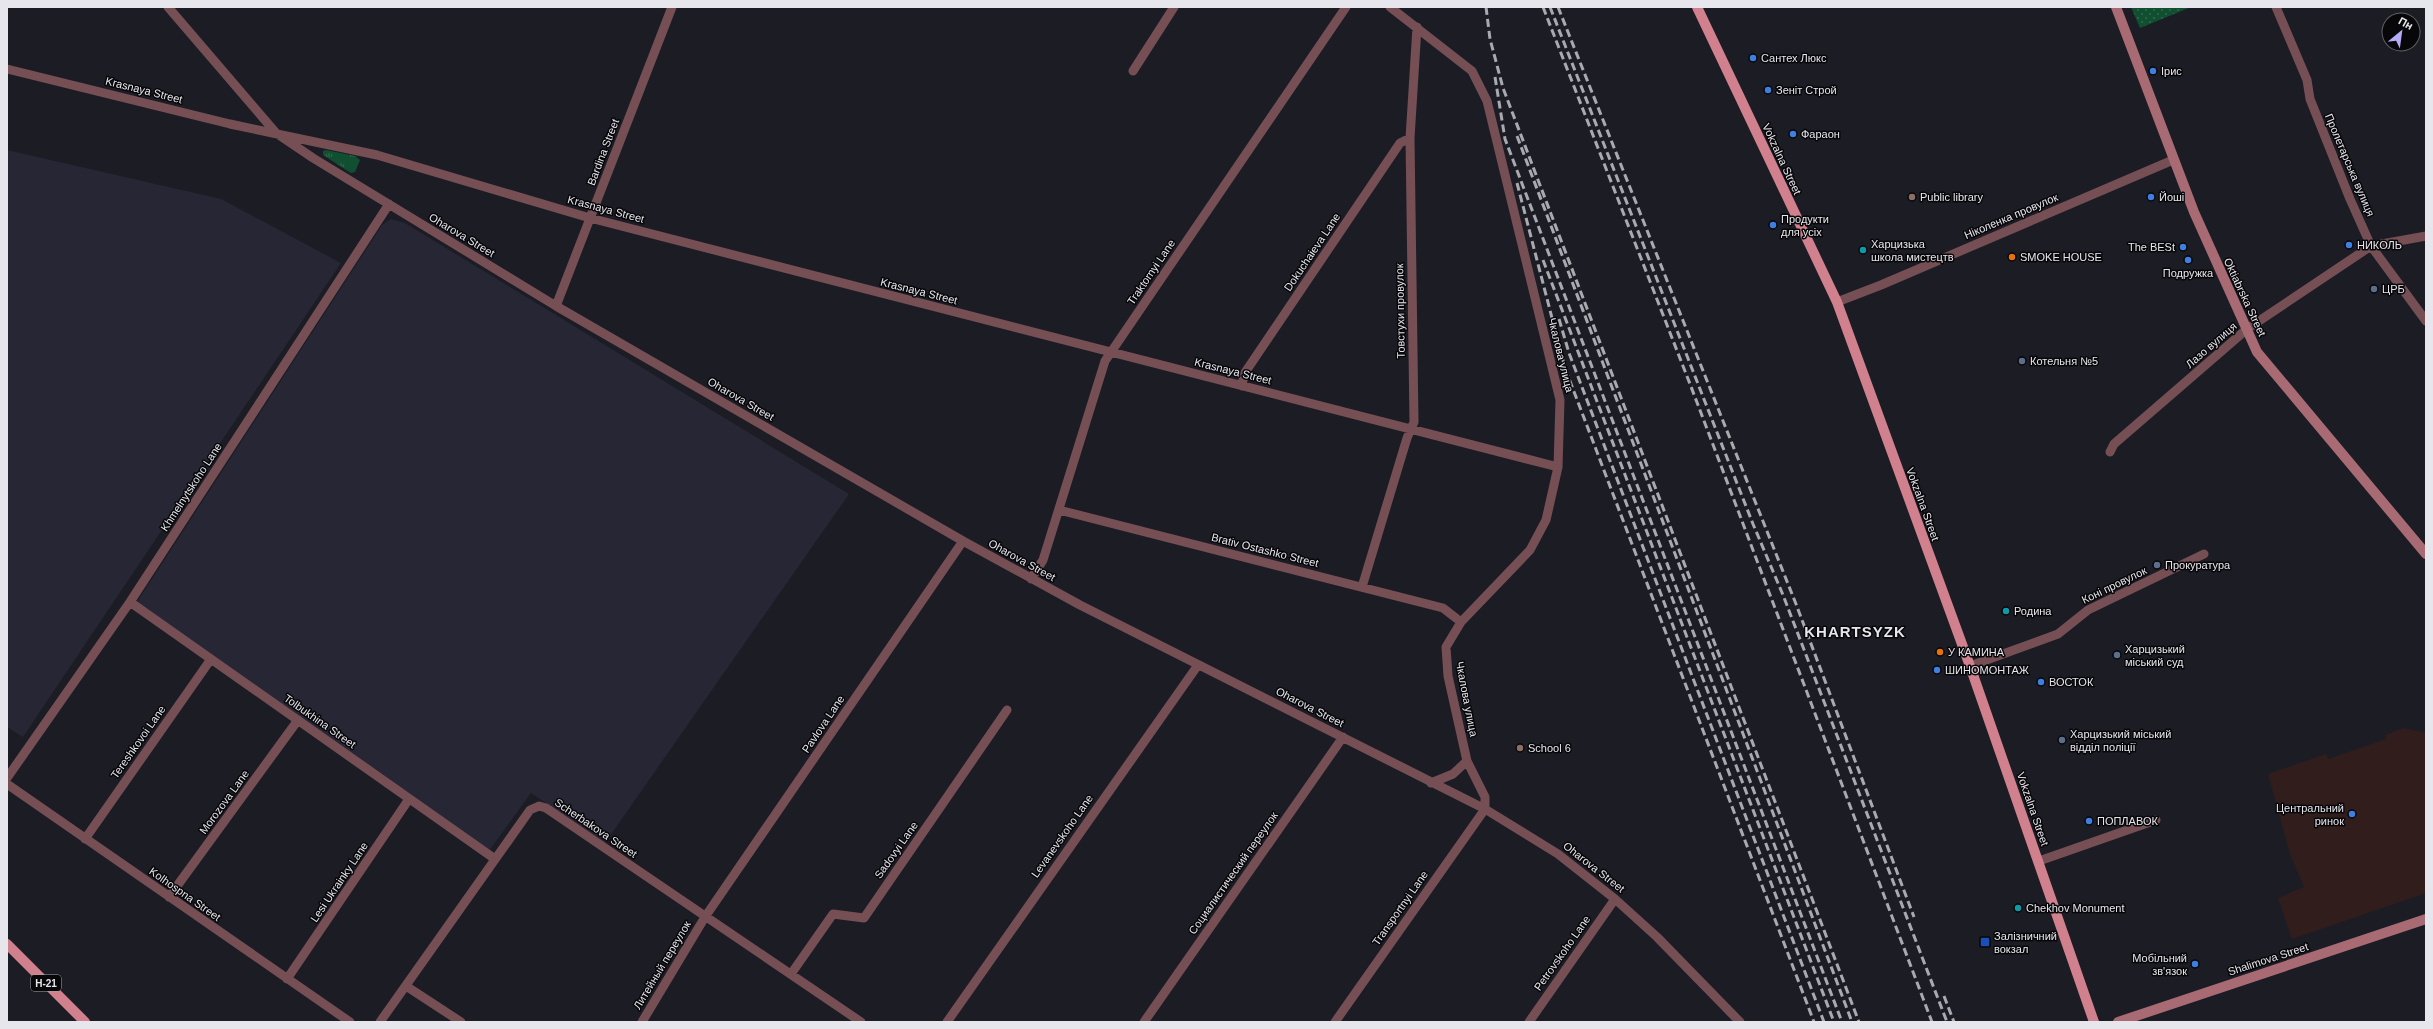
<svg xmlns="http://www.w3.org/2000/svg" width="2433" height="1029" viewBox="0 0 2433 1029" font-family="Helvetica,sans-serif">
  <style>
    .commercial { fill: #311e1c }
    .built { fill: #262634 }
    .grass { fill: url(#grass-tufts) }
    .park { fill: url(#park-dots) }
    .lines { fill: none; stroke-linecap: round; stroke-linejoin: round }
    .minor { stroke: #764f55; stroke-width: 9 }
    .secondary { stroke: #a86b74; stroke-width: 10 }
    .primary { stroke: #d0818d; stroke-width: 10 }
    .rail { stroke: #a9a9af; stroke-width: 3; stroke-dasharray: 8 4; stroke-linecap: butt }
    .shop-dot { fill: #3f7fe0; stroke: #07070a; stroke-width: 1.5 }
    .education-dot { fill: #8d6e63; stroke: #07070a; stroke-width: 1.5 }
    .culture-dot { fill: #0f9aa8; stroke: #07070a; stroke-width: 1.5 }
    .food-dot { fill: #e8710a; stroke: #07070a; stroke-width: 1.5 }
    .service-dot { fill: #5c6f8a; stroke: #07070a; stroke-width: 1.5 }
    .transit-dot { fill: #1a4fb4; stroke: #07070a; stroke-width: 1.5 }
    .labels { text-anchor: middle; stroke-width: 3; stroke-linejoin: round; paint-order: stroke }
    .shield { fill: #07070a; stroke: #a3a3a8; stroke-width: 1 }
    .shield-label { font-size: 10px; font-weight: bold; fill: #e6e6ec }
    .poi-label { font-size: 11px; fill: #e6e6ec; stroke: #07070a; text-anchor: start }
    .street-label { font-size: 11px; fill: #e6e6ec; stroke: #07070a }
    .district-label { font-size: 15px; font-weight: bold; letter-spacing: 1px; fill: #e6e6ec; stroke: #07070a }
  </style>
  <defs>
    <pattern id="grass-tufts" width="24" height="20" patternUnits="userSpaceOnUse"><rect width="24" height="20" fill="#105031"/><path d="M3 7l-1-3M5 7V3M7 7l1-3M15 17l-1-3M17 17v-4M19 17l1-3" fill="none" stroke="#33694f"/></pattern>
    <pattern id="park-dots" width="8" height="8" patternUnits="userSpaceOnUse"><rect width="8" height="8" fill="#105031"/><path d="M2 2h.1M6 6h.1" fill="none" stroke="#33694f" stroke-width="1.8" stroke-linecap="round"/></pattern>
  </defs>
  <rect width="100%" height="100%" fill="#1c1c25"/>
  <!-- commercial -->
  <path class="commercial" d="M2404,728L2426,733V893L2292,939L2278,898L2304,887L2290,854L2268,774L2326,754L2328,759L2386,739L2385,735Z"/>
  <!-- built -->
  <path class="built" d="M7,150L221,199L341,263L23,737L7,727Z
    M391,219L405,223L849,494L605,843L531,793L489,851L137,602L382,225Z"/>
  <!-- grass -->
  <path class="grass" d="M326,150L355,156L360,160L355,172L351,173L323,155V151Z"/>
  <!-- park -->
  <path class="park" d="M2131,7H2191L2140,28Z"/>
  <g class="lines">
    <!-- minor -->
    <path class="minor" d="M168,7L276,133L313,158L556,306L963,541L1080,605L1485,809L1558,854L1615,899L1657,937L1740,1022
      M1390,7L1472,71L1487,101L1560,400L1558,467L1546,520L1530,550L1461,622L1446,647L1448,676L1467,761L1453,774L1431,783
      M2276,7L2307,80L2310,99L2350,199L2371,246L2426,321
      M7,69L230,124L377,155L590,218L1558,467
      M1133,71L1174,7
      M1837,302L1881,285L2173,160
      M556,306L672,7
      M1242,386L1244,374L1400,143L1410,138
      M2110,452L2114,444L2247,329L2371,246L2426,236
      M1059,510L1443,608L1461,622
      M1031,579L1043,560L1105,361L1346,7
      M1362,587L1407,438L1414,422L1410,138L1417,27
      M130,602L495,859
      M1970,666L2058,634L2088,610L2204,554
      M7,778L130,602L389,204
      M7,784L350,1022
      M85,839L211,659
      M2039,861L2156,820
      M169,897L298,720
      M791,974L833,914L864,918L1007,710
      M287,979L409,799
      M406,986L461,1022
      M380,1022L530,810L539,806L546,808L861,1022
      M642,1022L705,917L963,541
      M947,1022L1198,665
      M1144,1022L1343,737
      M1335,1022L1485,809V797L1467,761
      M1529,1022L1615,899"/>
    <!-- secondary -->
    <path class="secondary" d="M2116,7L2194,212L2257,352L2426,554
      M2118,1022L2426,919"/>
    <!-- primary -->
    <path class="primary" d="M1697,7L1837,302L1970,666L2094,1022
      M7,944L85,1022"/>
    <!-- rail -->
    <path class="rail" d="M1486,7L1490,39L1503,88L1859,1022
      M1543,7L1690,384L1932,1022
      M1550,7L1753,524L1783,595L1947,1022
      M1558,7L1796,604L1914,917
      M1495,77L1505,139L1842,1022
      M1517,136L1852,1022
      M1517,183L1565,368L1814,1022
      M1543,260L1834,1022
      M1559,319L1569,353L1824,1022
      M1944,996L1954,1022"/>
  </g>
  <!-- markers -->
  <g class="shop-dot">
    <circle cx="1753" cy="58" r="4"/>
    <circle cx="2153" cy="71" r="4"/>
    <circle cx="1768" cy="90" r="4"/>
    <circle cx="1793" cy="134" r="4"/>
    <circle cx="2151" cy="197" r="4"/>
    <circle cx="1773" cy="225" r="4"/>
    <circle cx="2349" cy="245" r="4"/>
    <circle cx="2183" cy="247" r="4"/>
    <circle cx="2188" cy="260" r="4"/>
    <circle cx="1937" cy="670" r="4"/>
    <circle cx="2041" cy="682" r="4"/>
    <circle cx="2352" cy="814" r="4"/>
    <circle cx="2089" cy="821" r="4"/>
    <circle cx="2195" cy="964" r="4"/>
  </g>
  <g class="education-dot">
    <circle cx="1912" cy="197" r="4"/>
    <circle cx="1520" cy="748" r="4"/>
  </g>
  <g class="culture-dot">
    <circle cx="1863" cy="250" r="4"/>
    <circle cx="2006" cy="611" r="4"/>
    <circle cx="2018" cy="908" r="4"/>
  </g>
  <g class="food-dot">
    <circle cx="2012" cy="257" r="4"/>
    <circle cx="1940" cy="652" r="4"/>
  </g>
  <g class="service-dot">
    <circle cx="2374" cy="289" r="4"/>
    <circle cx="2022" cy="361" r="4"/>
    <circle cx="2157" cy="565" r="4"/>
    <circle cx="2117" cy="655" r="4"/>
    <circle cx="2062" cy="740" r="4"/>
  </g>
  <rect class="transit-dot" x="1980" y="937" width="10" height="10" rx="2"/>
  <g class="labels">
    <!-- shield labels -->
    <rect class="shield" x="31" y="975" width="30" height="16" rx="3"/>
    <g class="shield-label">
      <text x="46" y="987">Н-21</text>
    </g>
    <!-- poi labels -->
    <g class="poi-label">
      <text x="1761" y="62">Сантех Люкс</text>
      <text x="2161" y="75">Ірис</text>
      <text x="1776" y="94">Зеніт Строй</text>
      <text x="1801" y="138">Фараон</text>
      <text x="1920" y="201">Public library</text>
      <text x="2159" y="201">Йоші</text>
      <text x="1781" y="223">Продукти<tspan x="1781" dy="13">для усіх</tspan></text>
      <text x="1871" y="248">Харцизька<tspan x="1871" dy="13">школа мистецтв</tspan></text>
      <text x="2357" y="249">НИКОЛЬ</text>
      <text x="2175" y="251" text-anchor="end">The BESt</text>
      <text x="2020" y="261">SMOKE HOUSE</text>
      <text x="2188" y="277" text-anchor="middle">Подружка</text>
      <text x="2382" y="293">ЦРБ</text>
      <text x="2030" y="365">Котельня №5</text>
      <text x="2165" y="569">Прокуратура</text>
      <text x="2014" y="615">Родина</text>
      <text x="2125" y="653">Харцизький<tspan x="2125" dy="13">міський суд</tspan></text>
      <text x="1948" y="656">У КАМИНА</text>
      <text x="1945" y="674">ШИНОМОНТАЖ</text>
      <text x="2049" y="686">ВОСТОК</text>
      <text x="2070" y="738">Харцизький міський<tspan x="2070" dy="13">відділ поліції</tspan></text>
      <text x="1528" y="752">School 6</text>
      <text x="2344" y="812" text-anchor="end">Центральний<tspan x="2344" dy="13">ринок</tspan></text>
      <text x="2097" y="825">ПОПЛАВОК</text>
      <text x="2026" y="912">Chekhov Monument</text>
      <text x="1994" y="940">Залізничний<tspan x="1994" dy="13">вокзал</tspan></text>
      <text x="2187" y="962" text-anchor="end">Мобільний<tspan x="2187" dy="13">зв'язок</tspan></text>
    </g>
    <!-- street labels -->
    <g class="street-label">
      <text transform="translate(144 90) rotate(14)" y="4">Krasnaya Street</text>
      <text transform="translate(603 152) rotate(-69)" y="4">Bardina Street</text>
      <text transform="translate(1782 159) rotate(65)" y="4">Vokzalna Street</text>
      <text transform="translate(2350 165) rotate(67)" y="4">Пролетарська вулиця</text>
      <text transform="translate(606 209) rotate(15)" y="4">Krasnaya Street</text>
      <text transform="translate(2011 216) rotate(-23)" y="4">Ніколенка провулок</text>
      <text transform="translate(462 235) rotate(31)" y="4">Oharova Street</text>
      <text transform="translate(1312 252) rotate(-56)" y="4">Dokuchaieva Lane</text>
      <text transform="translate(1151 272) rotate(-56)" y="4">Traktornyi Lane</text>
      <text transform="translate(919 291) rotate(14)" y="4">Krasnaya Street</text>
      <text transform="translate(2245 297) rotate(65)" y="4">Oktiabrska Street</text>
      <text transform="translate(1400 311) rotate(-91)" y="4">Товстухи провулок</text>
      <text transform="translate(2211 345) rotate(-41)" y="4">Лазо вулиця</text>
      <text transform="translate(1561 355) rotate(76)" y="4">Чкалова улица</text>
      <text transform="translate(1233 371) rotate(14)" y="4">Krasnaya Street</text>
      <text transform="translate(741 399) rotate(30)" y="4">Oharova Street</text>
      <text transform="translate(191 487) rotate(-57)" y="4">Khmelnytskoho Lane</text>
      <text transform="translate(1923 504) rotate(70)" y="4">Vokzalna Street</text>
      <text transform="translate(1265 550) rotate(14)" y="4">Brativ Ostashko Street</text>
      <text transform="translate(1022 560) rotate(29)" y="4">Oharova Street</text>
      <text transform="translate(2114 585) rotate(-26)" y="4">Коні провулок</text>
      <text transform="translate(1467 699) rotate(79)" y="4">Чкалова улица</text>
      <text transform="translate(1310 707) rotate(27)" y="4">Oharova Street</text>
      <text transform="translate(320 721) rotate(35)" y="4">Tolbukhina Street</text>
      <text transform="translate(823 724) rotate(-56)" y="4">Pavlova Lane</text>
      <text transform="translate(138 742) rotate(-55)" y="4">Tereshkovoi Lane</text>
      <text transform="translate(224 802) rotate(-54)" y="4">Morozova Lane</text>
      <text transform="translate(2033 809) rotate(71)" y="4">Vokzalna Street</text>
      <text transform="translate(596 828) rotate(34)" y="4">Scherbakova Street</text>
      <text transform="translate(1062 836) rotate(-55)" y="4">Levanevskoho Lane</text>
      <text transform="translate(896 850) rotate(-55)" y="4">Sadovyi Lane</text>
      <text transform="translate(1594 867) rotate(38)" y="4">Oharova Street</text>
      <text transform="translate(1233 873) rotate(-55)" y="4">Социалистический переулок</text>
      <text transform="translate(339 882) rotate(-56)" y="4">Lesi Ukrainky Lane</text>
      <text transform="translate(185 894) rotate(35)" y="4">Kolhospna Street</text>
      <text transform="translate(1400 908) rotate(-55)" y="4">Transportnyi Lane</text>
      <text transform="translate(1562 953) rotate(-55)" y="4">Petrovskoho Lane</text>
      <text transform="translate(2268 959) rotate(-18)" y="4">Shalimova Street</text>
      <text transform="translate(662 965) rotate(-59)" y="4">Литейный переулок</text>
    </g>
    <!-- district labels -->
    <g class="district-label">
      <text x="1855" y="637">KHARTSYZK</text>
    </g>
  </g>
  <!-- border -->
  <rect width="2433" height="1029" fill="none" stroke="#e6e6ec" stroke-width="16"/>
  <!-- north arrow -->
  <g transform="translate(2401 32) rotate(29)"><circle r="19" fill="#07070a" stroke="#606064"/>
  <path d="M0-3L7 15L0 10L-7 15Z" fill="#b5acf8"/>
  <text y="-6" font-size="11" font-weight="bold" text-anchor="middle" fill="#e6e6ec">Пн</text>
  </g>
</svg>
